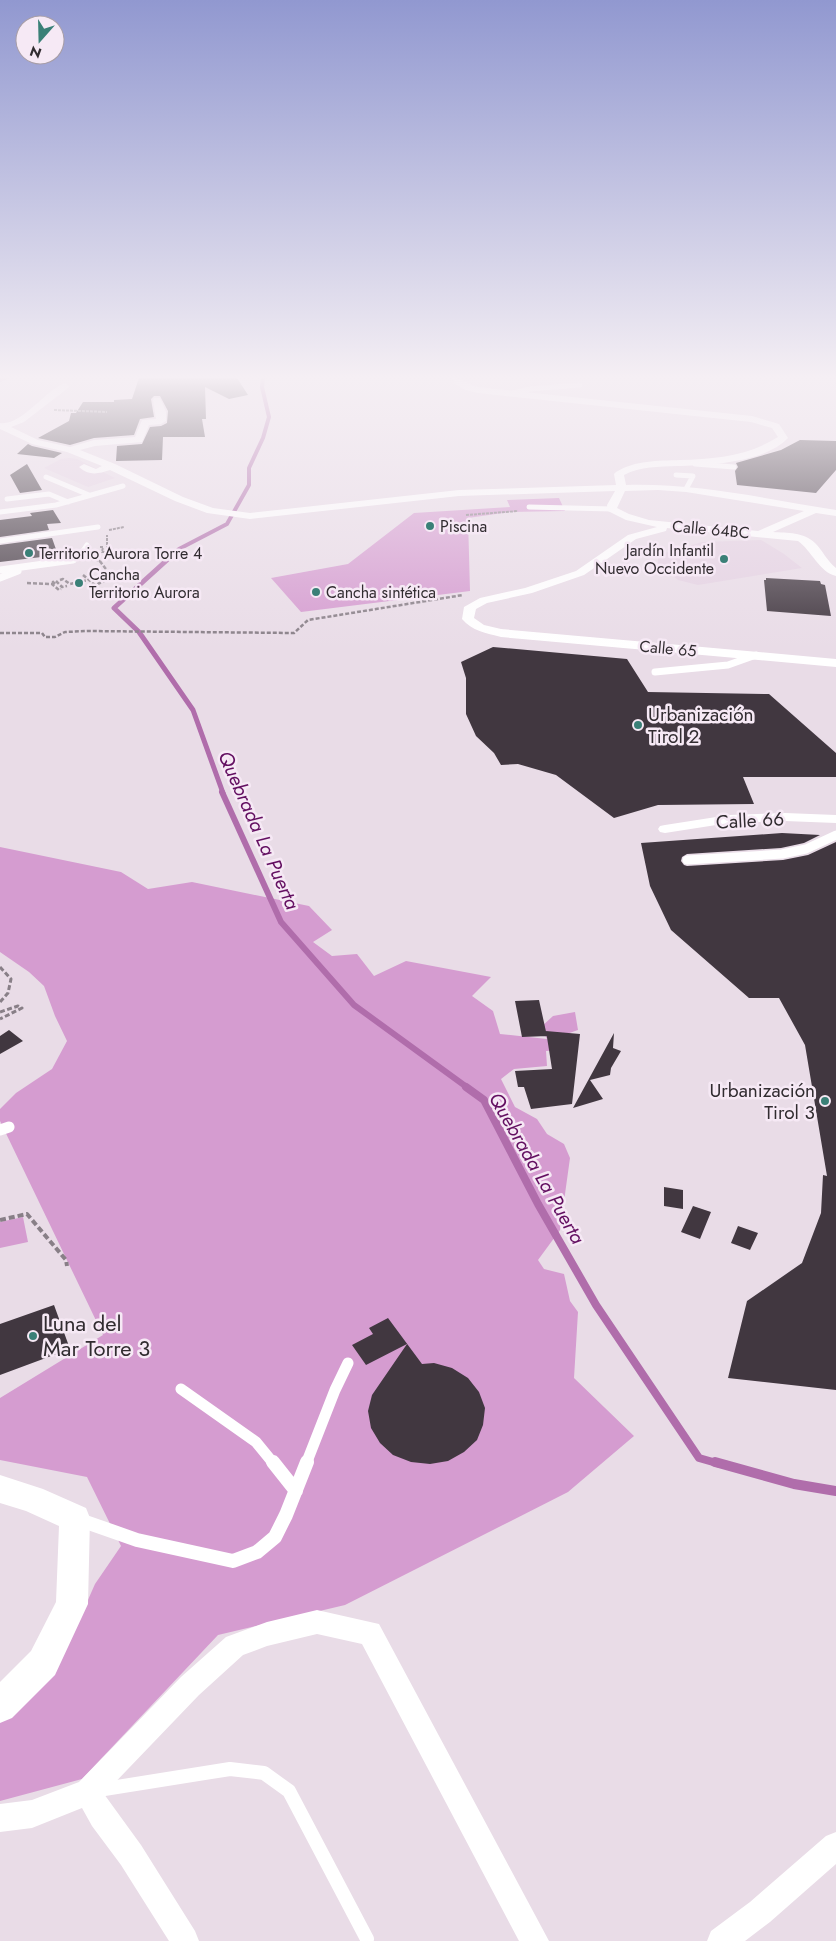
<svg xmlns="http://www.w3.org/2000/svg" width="836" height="1941" viewBox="0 0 836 1941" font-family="Jost,sans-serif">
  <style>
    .built { fill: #e4d1e2 }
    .green { fill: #d59cd0 }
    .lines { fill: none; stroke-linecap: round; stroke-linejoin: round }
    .stream-far4 { stroke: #b06dab; stroke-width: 4 }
    .stream-far3 { stroke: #b06dab; stroke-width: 5 }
    .stream-far2 { stroke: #b06dab; stroke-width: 6 }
    .stream-far1 { stroke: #b06dab; stroke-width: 8 }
    .stream { stroke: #b06dab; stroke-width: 10 }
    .building { fill: #413740 }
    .path-far3 { stroke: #887f87; stroke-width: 2; stroke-dasharray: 3 1; stroke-linecap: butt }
    .path-far2 { stroke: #887f87; stroke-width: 2.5; stroke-dasharray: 4 2; stroke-linecap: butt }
    .path-far1 { stroke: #887f87; stroke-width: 3; stroke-dasharray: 5 2.5; stroke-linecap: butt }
    .path { stroke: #887f87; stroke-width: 4; stroke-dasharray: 6 3; stroke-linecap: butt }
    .service-far4 { stroke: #fff; stroke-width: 5 }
    .service-far3 { stroke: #fff; stroke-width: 7 }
    .service-far2 { stroke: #fff; stroke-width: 9 }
    .service-far1 { stroke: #fff; stroke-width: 11 }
    .service { stroke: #fff; stroke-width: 14 }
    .minor { fill: #fff; fill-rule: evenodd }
    .tertiary { fill: #fff; fill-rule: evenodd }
    .poi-dot { fill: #3a8077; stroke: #f6e9f5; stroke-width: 2 }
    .labels { text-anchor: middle; stroke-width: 5; stroke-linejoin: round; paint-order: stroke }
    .far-poi-label { font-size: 16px; fill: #312c30; stroke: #f6e9f5; text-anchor: start }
    .far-street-label { font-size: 16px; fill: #312c30; stroke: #f6e9f5 }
    .poi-label { font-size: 19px; fill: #312c30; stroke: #f6e9f5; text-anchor: start }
    .street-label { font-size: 19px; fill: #312c30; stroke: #f6e9f5 }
    .water-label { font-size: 20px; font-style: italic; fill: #630f61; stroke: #f6e9f5 }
    .near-poi-label { font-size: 22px; fill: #312c30; stroke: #f6e9f5; text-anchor: start }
  </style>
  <rect width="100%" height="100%" fill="#e9dce7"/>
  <!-- built -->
  <path class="built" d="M69,458L77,459L115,478L88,487L44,468L61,459Z
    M761,540L784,554L802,568L698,585L678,580L658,563V555L702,542Z"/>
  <!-- green -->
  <path class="green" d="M559,498L565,511L510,512L468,518L470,591L301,612L271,578L348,564L414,513L510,507L507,500Z
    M0,847L121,872L148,889L192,882L309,906L332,930L313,942L332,956L357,954L374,976L406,961L491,977L472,996L493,1011L500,1034L547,1039L541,1027L553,1016L575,1012L578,1030L558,1037L561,1050L546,1051L547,1066L514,1069L501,1079L515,1107L537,1119L547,1134L564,1144L570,1158L560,1230L538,1260L544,1269L564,1274L570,1301L578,1312L574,1378L634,1436L568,1492L345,1605L218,1635L82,1779L0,1801V1706L68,1645L95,1584L121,1546L87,1477L0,1460V1398L103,1335L0,1121V1109L16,1093L52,1069L67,1041L55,1016L44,986L29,972L0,952Z
    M23,1217L28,1242L0,1248V1222Z"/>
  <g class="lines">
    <!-- stream-far4 -->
    <path class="stream-far4" d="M0,380L5,378
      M165,561L179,549L227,524L249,485V468L263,438L269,417L262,387L263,378"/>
    <!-- stream-far3 -->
    <path class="stream-far3" d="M167,560L114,608L139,632L193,710L223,793"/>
    <!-- stream-far2 -->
    <path class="stream-far2" d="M222,792L281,922L354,1005L468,1088"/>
    <!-- stream-far1 -->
    <path class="stream-far1" d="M466,1087L484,1100L538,1204L596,1305L699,1458L720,1464"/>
    <!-- stream -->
    <path class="stream" d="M715,1462L794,1484L836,1491"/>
  </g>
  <!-- building -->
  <path class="building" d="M139,378H237L248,395L229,399L205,387L206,419H202L205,437H163L162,460L116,461L117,446L142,444L150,427L161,426L167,423L168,411L160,396H154L151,399L154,417L140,419L134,435L94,438L70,445L38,438L69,421L71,413H76L83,402H114V400L132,399Z
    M800,440L836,441V470L816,493L737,485L735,471L738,467L736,463L781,450Z
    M28,444L32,446L62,453L54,458L17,454Z
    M27,464L42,490L20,493L10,475Z
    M53,510L61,523L47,524L49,530L0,537V520L32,516L30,513Z
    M52,538L58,555L0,562V545Z
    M766,578L820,581L821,584L825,585L831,616L767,611L764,580H766Z
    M493,647L627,659L648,692L769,694L836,753V777H743L754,804L658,805L614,818L556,775L518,764L501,765L494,753L476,736L466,714V678L461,662Z
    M782,833L820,835L804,843L781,848L687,854L682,857L681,861L684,865L687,866L783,860L808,855L836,842V1390L728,1378L747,1301L802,1263L821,1213L823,1175L827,1176L805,1045L779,998H749L671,930L650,886L641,843Z
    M539,1000L547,1036L522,1037L515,1001Z
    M9,1030L23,1041L0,1054V1036Z
    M546,1031L580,1034L572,1104L531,1109L524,1087H518L515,1071L552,1069Z
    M614,1033L613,1048L621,1051L611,1068L610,1075L590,1080L603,1099L573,1108Z
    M664,1187L683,1190V1209L664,1206Z
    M693,1206L711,1212L700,1239L681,1232Z
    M738,1226L758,1233L750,1250L731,1243Z
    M54,1305L70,1349L0,1375V1324Z
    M388,1318L422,1364L434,1363L452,1368L468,1378L479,1392L485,1408L483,1425L477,1440L464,1452L448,1461L430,1464L411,1462L393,1455L380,1443L371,1428L368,1411L372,1395L407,1344L366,1365L352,1345L373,1334L369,1328Z"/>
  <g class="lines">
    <!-- path-far3 -->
    <path class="path-far3" d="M54,410L107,412
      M466,515L518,511
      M109,530L124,527
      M100,547H103L102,552H107V535
      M91,559L100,561"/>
    <!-- path-far2 -->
    <path class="path-far2" d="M83,575L95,585L109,579V573L99,560
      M60,580L63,579L70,584L88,580
      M27,583L52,584L59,590L61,589
      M55,584L53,582L56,581L62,587L67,586
      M0,633H42L45,637H55L65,632L87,631L294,633L308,620L463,595"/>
    <!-- path-far1 -->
    <path class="path-far1" d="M0,967L11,979L8,993L0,1002
      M0,1012L18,1006L22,1008L0,1019"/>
    <!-- path -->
    <path class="path" d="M0,1220L27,1214L66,1260L67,1266"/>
    <!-- service-far4 -->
    <path class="service-far4" d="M513,393L530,389L580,385
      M695,464L734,467
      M676,475L693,476L686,489
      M46,477L89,495
      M7,499L49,494L68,502
      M529,507L612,509
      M0,512L56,505L123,486
      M0,541L98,527
      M68,561L78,558L87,545"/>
    <!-- service-far3 -->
    <path class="service-far3" d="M0,570L73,560
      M0,578L18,571
      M655,672L728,665L756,655"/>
    <!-- service-far2 -->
    <path class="service-far2" d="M687,860L782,854L806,849L836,835"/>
    <!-- service-far1 -->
    <path class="service-far1" d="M0,1130L9,1127
      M181,1389L256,1442L274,1464
      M306,1464L335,1390L348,1363"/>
    <!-- service -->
    <path class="service" d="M273,1462L296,1491
      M80,1520L137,1540L233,1561L257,1552L275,1537L286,1515L307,1462
      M98,1790L230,1769L264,1773L289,1791L367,1939"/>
    <!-- minor -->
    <path class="minor" d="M453,378C463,378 467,385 478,387L752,416L779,424L788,438C764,463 709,465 677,466C658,467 641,466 624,475L626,485C697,483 767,499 836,510V516L816,513L773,532C787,533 804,532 815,543C823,551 827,561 836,568V576C819,572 812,551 798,541L667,528L666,531L636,539L584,575L532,593L487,603L476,609L474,618L484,625L501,629L836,659V667L501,637C486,633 472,631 462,619L464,607L480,598L525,588L576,571L628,535L657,527L626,520L608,511L607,505L615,491L459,496L250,519L207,513L175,501L110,470C98,474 89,476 79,467L84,464L96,469L102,466L67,452L32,444L0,429V423C22,426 45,390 65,383L69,386L68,388L24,422L11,427L38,440L70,447L94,440L135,437L142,420L156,419L153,400L154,398H160L166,412V421L161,424L149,425L142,442L95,446L80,450L115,464L183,497L213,508L250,513L459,490L616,485L614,474L616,472C636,460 657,461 680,460C715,459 748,456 778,437L772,428L751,422L478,393L465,390L454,383ZM658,490L686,492L804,511L758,531L649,520L629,514L617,508L625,491Z
      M785,813L836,815V823L785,821L729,823L665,833L660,832L658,829L660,826L665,825L729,815Z
      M317,1610L379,1624L549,1941H519L362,1644L317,1634L267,1646L243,1655L199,1695L104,1794L141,1845L195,1931L199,1941H169L121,1865L92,1826L82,1808L32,1828L0,1832V1804L32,1800L79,1782L181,1677L226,1637L267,1622Z
      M836,1832V1864L770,1922L745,1941H707L711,1931L750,1902L826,1836Z"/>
    <!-- tertiary -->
    <path class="tertiary" d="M0,1475L43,1489L86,1508L90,1518L88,1604L55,1675L12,1718L0,1723V1682L31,1651L56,1602L59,1526L26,1511L0,1503Z"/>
  </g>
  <!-- sky -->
  <linearGradient id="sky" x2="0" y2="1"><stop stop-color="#9198d0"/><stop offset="0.58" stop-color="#f5eff4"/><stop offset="1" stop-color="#f5eff4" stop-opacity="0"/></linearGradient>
  <rect width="836" height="650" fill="url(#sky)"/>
  <!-- markers -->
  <g class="poi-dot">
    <circle cx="430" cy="526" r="5"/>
    <circle cx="29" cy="553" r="5"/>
    <circle cx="724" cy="559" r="5"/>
    <circle cx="79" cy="583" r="5"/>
    <circle cx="316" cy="592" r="5"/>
    <circle cx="638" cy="725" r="5"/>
    <circle cx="825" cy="1101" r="5"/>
    <circle cx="33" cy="1336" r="5"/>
  </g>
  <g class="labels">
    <!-- far-poi labels -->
    <g class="far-poi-label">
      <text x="440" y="532">Piscina</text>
      <text x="714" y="556" text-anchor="end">Jardín Infantil<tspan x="714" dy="18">Nuevo Occidente</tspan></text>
      <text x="39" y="559">Territorio Aurora Torre 4</text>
      <text x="89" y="580">Cancha<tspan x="89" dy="18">Territorio Aurora</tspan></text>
      <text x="326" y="598">Cancha sintética</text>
    </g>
    <!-- far-street labels -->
    <g class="far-street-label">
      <text transform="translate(711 529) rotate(5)" y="6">Calle 64BC</text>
      <text transform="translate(668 648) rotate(5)" y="6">Calle 65</text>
    </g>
    <!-- poi labels -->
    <g class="poi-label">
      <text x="648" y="721">Urbanización<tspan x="648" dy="22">Tirol 2</tspan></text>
      <text x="815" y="1097" text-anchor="end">Urbanización<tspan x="815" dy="22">Tirol 3</tspan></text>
    </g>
    <!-- street labels -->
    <g class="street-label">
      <text transform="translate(750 820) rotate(-3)" y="7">Calle 66</text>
    </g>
    <!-- water labels -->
    <g class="water-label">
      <text transform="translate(259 830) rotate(66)" y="7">Quebrada La Puerta</text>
      <text transform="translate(537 1168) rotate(60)" y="7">Quebrada La Puerta</text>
    </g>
    <!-- near-poi labels -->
    <g class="near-poi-label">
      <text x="43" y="1331">Luna del<tspan x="43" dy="25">Mar Torre 3</tspan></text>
    </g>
  </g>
  <!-- north arrow -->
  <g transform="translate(40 40) rotate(200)"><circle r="24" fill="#f6e9f5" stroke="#a79da6"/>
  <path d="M0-4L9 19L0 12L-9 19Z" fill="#3a8077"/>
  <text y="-8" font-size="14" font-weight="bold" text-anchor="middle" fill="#312c30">N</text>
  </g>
</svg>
